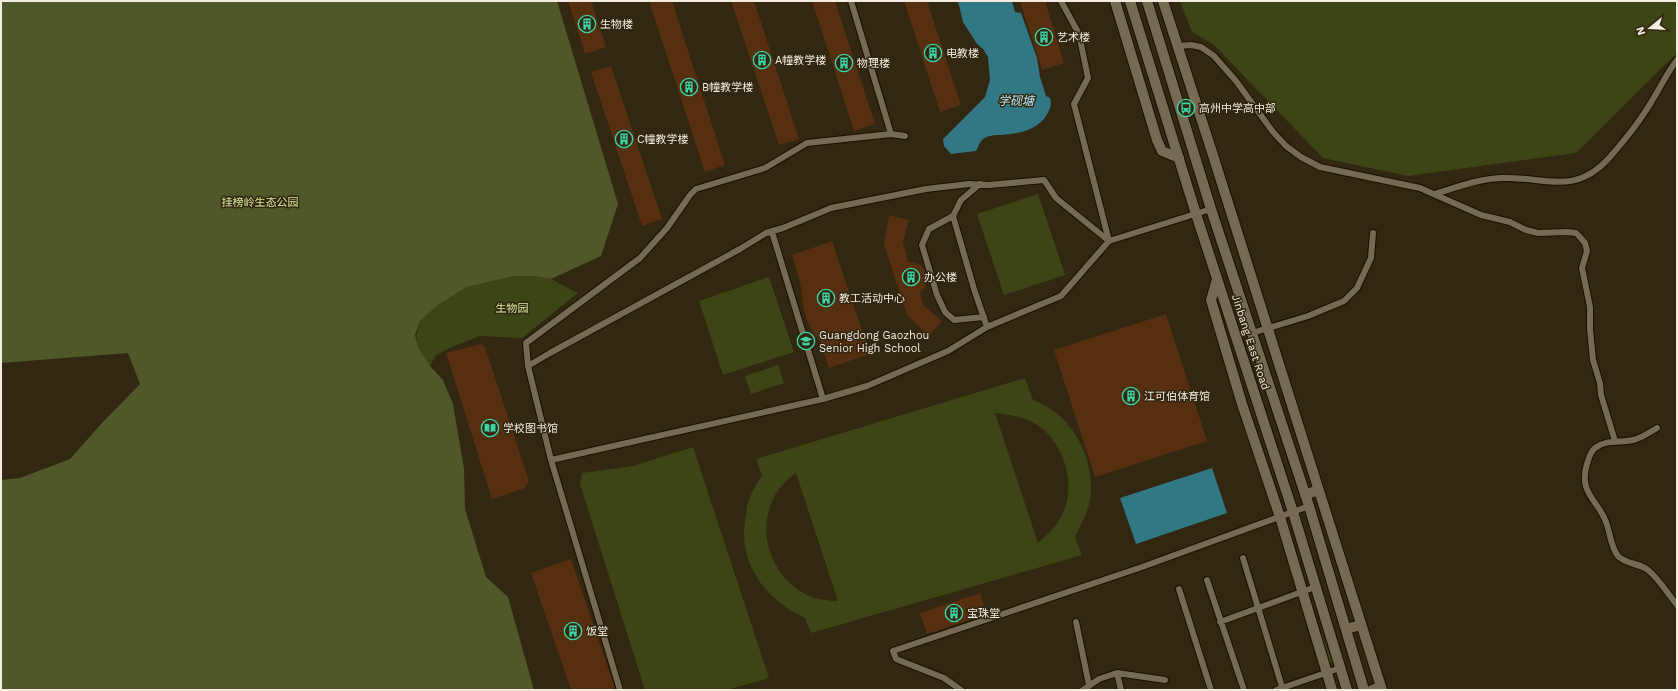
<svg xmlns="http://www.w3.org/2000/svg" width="1678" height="691" viewBox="0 0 1678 691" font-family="'Work Sans','Noto Sans SC',sans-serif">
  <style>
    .green { fill: #3c4515; fill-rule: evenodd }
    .forest { fill: #4f5828 }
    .water { fill: #317884 }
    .building { fill: #562e10 }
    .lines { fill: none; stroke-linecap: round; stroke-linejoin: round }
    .lane-casing { stroke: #191000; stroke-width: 8 }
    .street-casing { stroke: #191000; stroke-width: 12 }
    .secondary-casing { stroke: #191000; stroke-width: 12 }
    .lane { stroke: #776a53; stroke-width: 6 }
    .street { stroke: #776a53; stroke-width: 10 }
    .secondary { stroke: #776a53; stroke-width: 10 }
    .labels { text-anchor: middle; stroke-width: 3; stroke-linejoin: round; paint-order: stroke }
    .poi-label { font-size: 11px; fill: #f3ecdf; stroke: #322711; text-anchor: start }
    .park-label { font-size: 11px; fill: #d8e99b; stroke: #322711 }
    .street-label { font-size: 11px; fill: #f3ecdf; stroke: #322711 }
    .water-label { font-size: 12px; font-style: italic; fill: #b4effa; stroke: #322711 }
  </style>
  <rect width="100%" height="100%" fill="#322711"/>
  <!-- green -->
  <path class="green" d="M1180,1H1677V53L1576,153L1408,176L1323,158L1213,44L1192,32Z
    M1038,194L1065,275L1004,295L977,214Z
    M514,276H534L551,279L578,293L522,338L480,336L452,347L436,355L430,366L418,347L416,336L420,321L438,305L467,287Z
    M769,277L794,352L723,375L699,301Z
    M778,365L784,383L751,394L745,376Z
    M1025,378L1033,400C1072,414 1096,458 1090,499C1088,513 1081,524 1075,537L1082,555L811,633L805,618C764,599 736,561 746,515C747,509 747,502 750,497C753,489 758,482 762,475L756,459ZM995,413C1011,414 1032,419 1044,430C1066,450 1075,486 1063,513C1058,525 1048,534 1038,543ZM796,473L838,601C827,601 813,599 803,593C759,566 752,503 796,473Z
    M693,447L769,678L727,690H645L580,484L582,473L633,466Z
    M1319,633L1322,634L1333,663H1327Z"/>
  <!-- forest -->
  <path class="forest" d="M1,1H557L618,204L601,256L551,279L534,276H514L467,287L438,305L420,321L415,335L418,347L430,366L443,380L453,404L464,469L465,509L486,577L508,597L534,690H1V480L20,478L70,459L101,424L140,384L128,353L1,363Z"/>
  <!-- water -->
  <path class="water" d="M958,1H1012L1015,12L1021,13L1037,58L1040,77L1046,96L1050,98C1052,106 1050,109 1046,116C1037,130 1018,134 1002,135C996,135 987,135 982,140C979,143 978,148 976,151L951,154L944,146L943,139L985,97L990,80L988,57L983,49L977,44L963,22Z
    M1212,468L1227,513L1136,544L1120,498Z"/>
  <!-- building -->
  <path class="building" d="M568,1H591L606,47L585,54Z
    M649,1H672L725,165L705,172Z
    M731,1H754L799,139L779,145Z
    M812,1H835L875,124L854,131Z
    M904,1H927L961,105L940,112Z
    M1020,1H1045L1064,63L1042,70Z
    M611,66L662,219L642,226L591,72Z
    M889,215L909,220L903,242L908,262L919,264L925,270L927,278L925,287L920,293L923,305L942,321L929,336L907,315L884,244Z
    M832,241L870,354L829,368L820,341L814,334L806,318L803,305L800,281L792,255Z
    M1166,314L1207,441L1095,477L1054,350Z
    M481,344L485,347L529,481L525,488L492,499L446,353Z
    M571,559L614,685L615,690H571L531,573Z
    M980,593L987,614L927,634L920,613Z"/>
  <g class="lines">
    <defs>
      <path id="lane" d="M851,1L891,134
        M1061,1L1079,34L1088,78L1074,104L1109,241
        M1177,46L1191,45L1201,47L1214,56L1236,81L1273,132L1286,146L1301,157L1320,167L1420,188L1481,215L1510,222L1526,230L1538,233L1567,232L1576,233L1579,236L1585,243L1587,251L1582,268L1590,307V329L1593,360L1600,383L1601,395L1615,441
        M980,184L961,200L953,216L974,289L987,327
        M1435,194C1457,187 1478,179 1501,178C1544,176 1574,197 1609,158C1625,140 1641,120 1653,99C1662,85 1666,74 1677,60
        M953,216L929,229L922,245L937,295L945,312L954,320L984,317
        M772,232L823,399
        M1252,333L1308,316L1344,301L1357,288L1371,258L1373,233
        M528,366L550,353L740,249L766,233L783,228L831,208L926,189L969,184L989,185L1044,180L1056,198L1109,241
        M1657,428C1650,432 1642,438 1633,440C1620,443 1607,439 1595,448C1590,452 1589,458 1587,464C1578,493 1598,500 1606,522C1610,532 1611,548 1618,556C1625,564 1639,563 1648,570C1659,579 1668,594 1677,605
        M551,460L823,399L867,386L948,351L987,327L1061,296L1109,241L1211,209
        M1243,558L1283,690
        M1207,580L1244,690
        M1179,589L1211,690
        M1076,622L1089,685
        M1220,622L1315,587
        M1117,673L1165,680
        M620,690L551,460L528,366L526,343L640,258L667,228L690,195L696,189L765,168L807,143L891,134L905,136
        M961,690L944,678L896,659L893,651L1142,567L1309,506
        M1083,690L1099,679L1117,673L1121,690
        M1276,690L1340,668"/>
      <path id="street" d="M1115,1L1157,140L1162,151L1179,158
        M1163,1L1211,149L1382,690
        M1217,279L1211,300L1242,404L1280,517L1332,690"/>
      <path id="secondary" d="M1130,1L1196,214L1293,512L1347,690
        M1147,1L1211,209L1309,506L1364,690
        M1305,495L1318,490
        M1346,629L1361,625
        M1372,690L1381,687"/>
    </defs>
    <!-- lane casing -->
    <use href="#lane" class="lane-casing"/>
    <!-- street casing -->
    <use href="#street" class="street-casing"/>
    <!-- secondary casing -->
    <use href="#secondary" class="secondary-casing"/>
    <!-- lane -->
    <use href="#lane" class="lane"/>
    <!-- street -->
    <use href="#street" class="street"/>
    <!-- secondary -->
    <use href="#secondary" class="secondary"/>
  </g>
  <!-- icons -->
  <defs>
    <symbol id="building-ring" viewBox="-11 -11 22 22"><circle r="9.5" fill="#322711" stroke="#3cd4a4" stroke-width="1.5"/><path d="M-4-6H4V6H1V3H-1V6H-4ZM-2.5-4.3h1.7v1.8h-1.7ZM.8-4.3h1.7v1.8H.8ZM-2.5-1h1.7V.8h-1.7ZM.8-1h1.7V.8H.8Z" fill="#3cd4a4"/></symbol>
    <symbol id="bus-ring" viewBox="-11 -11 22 22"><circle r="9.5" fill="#322711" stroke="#3cd4a4" stroke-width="1.5"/><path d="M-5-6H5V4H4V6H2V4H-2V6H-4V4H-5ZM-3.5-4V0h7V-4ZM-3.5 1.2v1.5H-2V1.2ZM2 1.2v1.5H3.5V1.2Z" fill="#3cd4a4"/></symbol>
    <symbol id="school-ring" viewBox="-11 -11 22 22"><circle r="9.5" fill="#322711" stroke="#3cd4a4" stroke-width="1.5"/><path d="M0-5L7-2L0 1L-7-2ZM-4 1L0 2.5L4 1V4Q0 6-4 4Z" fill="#3cd4a4"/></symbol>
    <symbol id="library-ring" viewBox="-11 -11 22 22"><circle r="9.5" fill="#322711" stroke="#3cd4a4" stroke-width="1.5"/><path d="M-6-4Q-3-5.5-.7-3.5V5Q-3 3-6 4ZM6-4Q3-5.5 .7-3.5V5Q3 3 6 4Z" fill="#3cd4a4"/></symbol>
  </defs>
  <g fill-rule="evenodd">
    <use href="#building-ring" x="577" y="14" width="20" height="20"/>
    <use href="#building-ring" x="1034" y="27" width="20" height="20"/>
    <use href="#building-ring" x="923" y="43" width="20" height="20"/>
    <use href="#building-ring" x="752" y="50" width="20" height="20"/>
    <use href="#building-ring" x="834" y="53" width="20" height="20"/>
    <use href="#building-ring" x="679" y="77" width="20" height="20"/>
    <use href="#bus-ring" x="1176" y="98" width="20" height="20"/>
    <use href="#building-ring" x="614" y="129" width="20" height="20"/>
    <use href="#building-ring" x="901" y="267" width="20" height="20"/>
    <use href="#building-ring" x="816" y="288" width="20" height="20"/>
    <use href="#school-ring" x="796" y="331" width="20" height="20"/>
    <use href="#building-ring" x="1121" y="386" width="20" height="20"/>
    <use href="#library-ring" x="480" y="418" width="20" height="20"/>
    <use href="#building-ring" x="944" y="603" width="20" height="20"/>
    <use href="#building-ring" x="563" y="621" width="20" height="20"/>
  </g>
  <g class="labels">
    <!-- poi labels -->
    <g class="poi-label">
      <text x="600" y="28">生物楼</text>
      <text x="1057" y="41">艺术楼</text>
      <text x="946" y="57">电教楼</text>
      <text x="775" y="64">A幢教学楼</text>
      <text x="857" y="67">物理楼</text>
      <text x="702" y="91">B幢教学楼</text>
      <text x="1199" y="112">高州中学高中部</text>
      <text x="637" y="143">C幢教学楼</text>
      <text x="924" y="281">办公楼</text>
      <text x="839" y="302">教工活动中心</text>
      <text x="819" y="339">Guangdong Gaozhou<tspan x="819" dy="13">Senior High School</tspan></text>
      <text x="1144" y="400">江可伯体育馆</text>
      <text x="503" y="432">学校图书馆</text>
      <text x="967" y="617">宝珠堂</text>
      <text x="586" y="635">饭堂</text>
    </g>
    <!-- park labels -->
    <g class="park-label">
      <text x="260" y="206">挂榜岭生态公园</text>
      <text x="512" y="312">生物园</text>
    </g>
    <!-- street labels -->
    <g class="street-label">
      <text transform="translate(1251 342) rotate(72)" y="4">Jinbang East Road</text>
    </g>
    <!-- water labels -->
    <g class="water-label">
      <text x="1016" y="105">学砚塘</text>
    </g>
  </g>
  <!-- border -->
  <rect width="1678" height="691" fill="none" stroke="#f3ecdf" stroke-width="4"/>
  <!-- north arrow -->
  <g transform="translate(1650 28) rotate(252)" stroke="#322711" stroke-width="3" paint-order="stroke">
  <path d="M0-3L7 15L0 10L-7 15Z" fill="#f3ecdf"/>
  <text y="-6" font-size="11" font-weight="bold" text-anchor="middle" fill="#f3ecdf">N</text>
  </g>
</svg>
